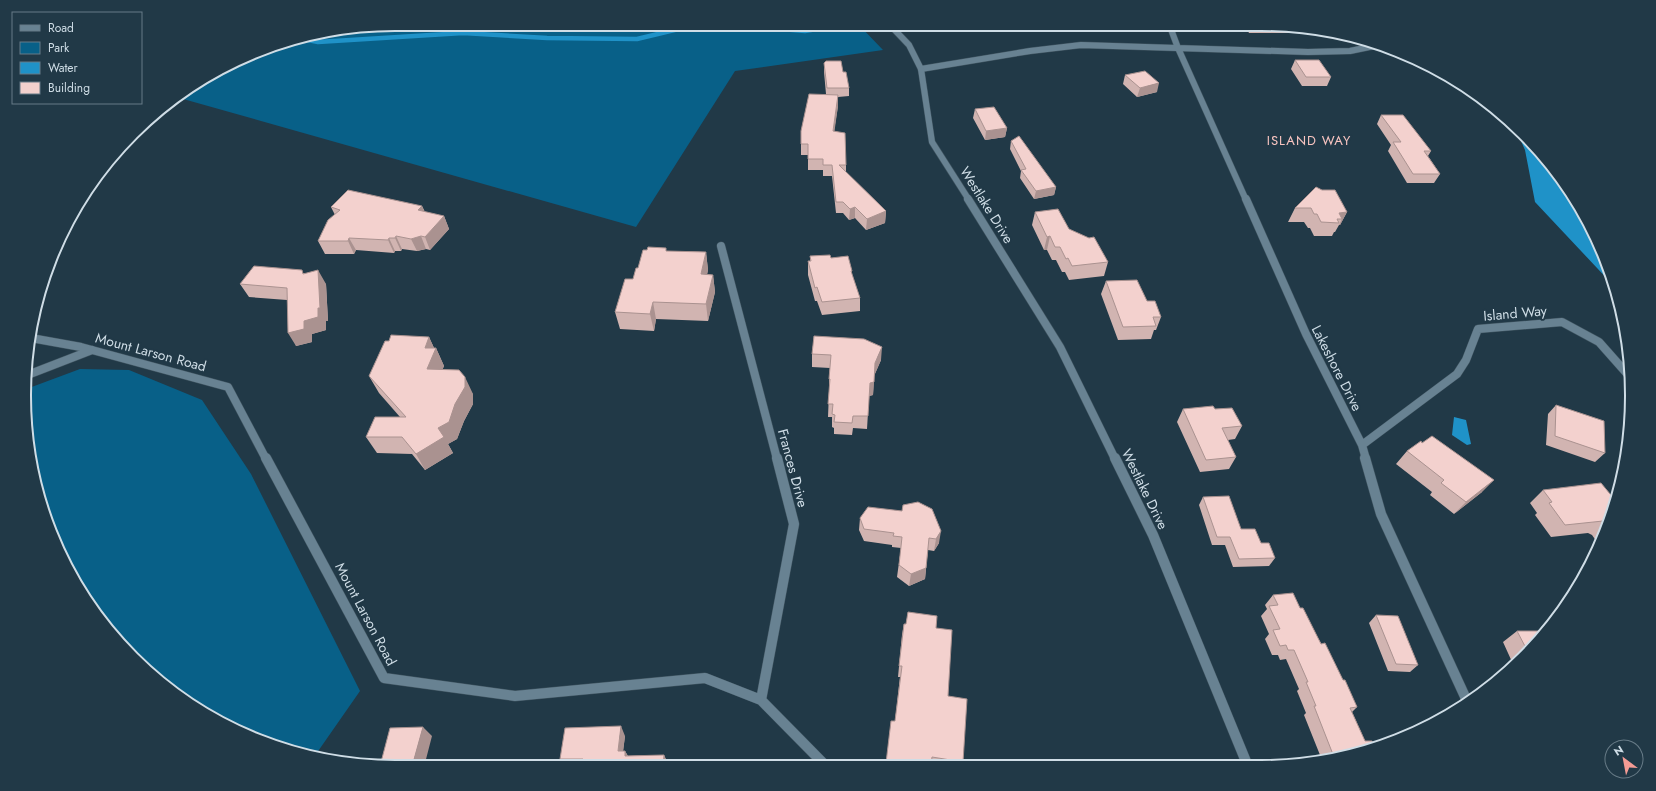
<svg xmlns="http://www.w3.org/2000/svg" width="1656" height="791" viewBox="0 0 1656 791" font-family="Jost,sans-serif">
  <style>
    .green { fill: #086088 }
    .water { fill: #1f92c8 }
    .lines { fill: none; stroke-linecap: round; stroke-linejoin: round }
    .stream { stroke: #1f92c8; stroke-width: 4.5 }
    .minor-far2-casing { stroke: #405561; stroke-width: 7 }
    .minor-far1-casing { stroke: #405561; stroke-width: 9 }
    .minor-casing { stroke: #405561; stroke-width: 11 }
    .tertiary-far2-casing { stroke: #405561; stroke-width: 7 }
    .tertiary-far1-casing { stroke: #405561; stroke-width: 9 }
    .tertiary-casing { stroke: #405561; stroke-width: 11 }
    .minor-far2 { stroke: #688292; stroke-width: 6 }
    .minor-far1 { stroke: #688292; stroke-width: 8 }
    .minor { stroke: #688292; stroke-width: 10 }
    .tertiary-far2 { stroke: #688292; stroke-width: 6 }
    .tertiary-far1 { stroke: #688292; stroke-width: 8 }
    .tertiary { stroke: #688292; stroke-width: 10 }
    .wall { fill: #d1b4b1 }
    .shaded-wall { fill: #aa9290 }
    .building { fill: #f3d1ce; stroke: #aa9290 }
    .labels { text-anchor: middle; stroke-width: 4; stroke-linejoin: round; paint-order: stroke }
    .far-neighbourhood-label { font-size: 13px; letter-spacing: 1px; fill: #f8c4c0; stroke: #213947 }
    .street-label { font-size: 14px; fill: #cfdde6; stroke: #213947 }
    .rim { fill: none; stroke: #cfdde6; stroke-width: 2 }
  </style>
  <rect width="100%" height="100%" fill="#213947"/>
  <!-- green -->
  <path class="green" d="M396,24H858L883,50L735,71L636,227L176,97L276,44Z
    M80,369L129,370L202,400L251,474L360,691L314,757L253,739L189,705L133,658L62,560L27,444L29,388Z"/>
  <!-- water -->
  <path class="water" d="M1514,125L1523,133L1570,189L1604,254L1613,285L1535,202L1525,150Z
    M1454,417L1466,420L1471,444L1467,445L1452,435Z"/>
  <g class="lines">
    <!-- stream -->
    <path class="stream" d="M303,39L318,42L463,33L547,38L637,39L687,27L718,24L805,31L841,25"/>
    <defs>
      <path id="minor-far2" d="M1169,24L1178,48L1246,200
        M921,69L1030,51L1081,45L1308,52L1350,51L1379,45"/>
      <path id="minor-far1" d="M1246,199L1306,334L1362,445L1366,459
        M721,246L777,459
        M31,338L81,347L228,387L266,459
        M30,374L92,350
        M1362,445L1457,374L1466,360L1478,329L1562,322L1599,342L1630,377"/>
      <path id="minor" d="M266,458L384,678L515,696L705,678L761,700L825,765
        M1365,458L1381,514L1467,701
        M761,700L794,524L777,458"/>
      <path id="tertiary-far2" d="M889,24L909,45L921,69L932,142L969,200"/>
      <path id="tertiary-far1" d="M968,199L1060,347L1115,459"/>
      <path id="tertiary" d="M1115,458L1153,535L1247,764"/>
    </defs>
    <!-- minor-far2 casing -->
    <use href="#minor-far2" class="minor-far2-casing"/>
    <!-- minor-far1 casing -->
    <use href="#minor-far1" class="minor-far1-casing"/>
    <!-- minor casing -->
    <use href="#minor" class="minor-casing"/>
    <!-- tertiary-far2 casing -->
    <use href="#tertiary-far2" class="tertiary-far2-casing"/>
    <!-- tertiary-far1 casing -->
    <use href="#tertiary-far1" class="tertiary-far1-casing"/>
    <!-- tertiary casing -->
    <use href="#tertiary" class="tertiary-casing"/>
    <!-- minor-far2 -->
    <use href="#minor-far2" class="minor-far2"/>
    <!-- minor-far1 -->
    <use href="#minor-far1" class="minor-far1"/>
    <!-- minor -->
    <use href="#minor" class="minor"/>
    <!-- tertiary-far2 -->
    <use href="#tertiary-far2" class="tertiary-far2"/>
    <!-- tertiary-far1 -->
    <use href="#tertiary-far1" class="tertiary-far1"/>
    <!-- tertiary -->
    <use href="#tertiary" class="tertiary"/>
  </g>
  <!-- wall -->
  <path class="wall" d="M1211,24H1261L1303,28L1301,33H1249L1245,26H1211Z
    M1295,60L1331,77L1327,86H1302L1291,69Z
    M824,63L843,72L849,88V96L838,97V106L834,131L846,165V172L886,211L885,223L866,230L855,218L849,220L843,213H836L832,176H823V170H808V155H801V144L826,94L824,72Z
    M1438,71L1460,83H1447Z
    M1125,75L1157,92L1137,97L1123,84Z
    M975,109L1007,128L1005,137L985,140L973,118Z
    M1381,115L1431,151L1428,156L1440,174L1434,183H1407L1388,151L1391,145L1377,124Z
    M1011,141L1056,187L1054,195L1034,199L1020,178L1021,171L1010,149Z
    M1316,187L1347,212L1340,225H1339L1335,232H1334L1332,236H1314L1310,228H1308L1304,222H1288L1295,208Z
    M422,206L425,212L444,216L449,229L430,250L426,249L417,251L402,249L401,251H395L394,253L356,250L354,254H325L318,241L335,215L331,207Z
    M1035,212L1069,229L1108,262L1104,276L1069,280L1065,272H1062L1056,260H1052L1047,250H1044L1032,225Z
    M667,251L706,252L708,270L707,274L713,275L715,292L708,321L656,319L654,331L620,329L615,312L633,279Z
    M810,256L831,258L852,271V275L860,298V311L822,315L817,301H815L808,275V261H810Z
    M304,273L326,284L328,321H326V330L312,334V342L296,346L287,300L249,297L240,284Z
    M1106,281L1147,301L1161,317L1156,330H1154L1151,339L1118,340L1101,294Z
    M814,336L881,360L874,376L873,395L869,396L867,429L853,428L852,435L834,434V428L832,427V417H828L829,392V379L830,368L812,367V354Z
    M429,337L434,348H436L444,366L442,370L473,394V404L464,421L457,439L448,444L453,453L425,470L412,454L377,453L366,437L400,417L379,393L369,376Z
    M1556,405L1605,453L1595,462L1546,445L1548,414Z
    M1183,409H1215L1242,426L1235,439L1228,440L1236,457L1229,469L1200,472L1177,422Z
    M1407,451L1482,492L1454,514L1430,495L1432,492L1396,464Z
    M1543,490L1615,500L1604,538L1599,545L1592,535L1588,533L1551,537L1535,515L1537,513L1530,503Z
    M1203,497L1241,529L1261,543L1275,558L1269,566L1233,567L1225,545H1212L1199,505Z
    M918,502L939,543L934,551L928,550L925,579L909,586L897,577L901,548L892,547V545L864,541L859,530L860,518L902,511Z
    M1273,595L1300,608L1343,680L1357,707L1352,712L1365,741L1374,746L1322,760L1304,715L1306,713L1297,691L1299,689L1286,659L1280,660L1278,655H1272L1265,639L1269,634L1261,616L1267,609L1265,605Z
    M908,612L936,628L948,696L963,762L962,765H886L890,730L895,721L900,677H898L902,635L904,624H906Z
    M1376,615L1418,665L1410,672L1388,671L1369,623Z
    M1517,631H1546L1513,664L1503,642Z
    M625,736L623,751H625L628,756L664,755L668,764V766H565L560,759Z"/>
  <!-- shaded-wall -->
  <path class="shaded-wall" d="M1159,83L1157,92L1137,97L1140,88Z
    M838,95V106L833,142V131Z
    M1007,128L1005,137L985,140L986,131Z
    M1056,187L1054,195L1034,199L1036,191Z
    M422,206L428,219L418,210Z
    M855,207V218L849,220L850,209Z
    M886,211L885,223L866,230L867,219Z
    M1347,212L1340,225H1339L1342,219L1339,213Z
    M444,216L449,229L430,250L425,237Z
    M396,236L402,249L401,251L395,238Z
    M421,236L426,249L417,251L411,239Z
    M1050,236L1047,250H1044L1047,237Z
    M349,238L356,250L354,254L348,241Z
    M389,238L395,251L394,253L388,240Z
    M706,252L708,270L704,292L701,274Z
    M318,270L326,284L328,321H326V330L312,334V342L296,346L288,333L304,321L318,308Z
    M713,275L715,292L708,321L706,304Z
    M653,302L656,319L654,331L650,314Z
    M429,337L435,350L436,348L444,366L436,386L427,369L425,348Z
    M882,347L881,360L874,376L875,363Z
    M465,377L473,394V404L464,421L457,439L448,444L453,453L425,470L416,454L438,428Z
    M874,382L873,395L869,396L870,383Z
    M1494,480L1482,492L1454,514L1466,502Z
    M941,531L939,543L934,551L936,539Z
    M926,568L925,579L909,586L911,574Z
    M621,726L625,736L622,760L618,751Z
    M423,727L432,736L424,767L413,763Z
    M625,751L630,760L625,756Z
    M664,755L668,764V766H663Z"/>
  <!-- building -->
  <path class="building" d="M1295,60H1319L1331,77H1306Z
    M826,61H841L843,72H846L849,88H827L824,63Z
    M1145,71L1159,83L1140,88L1125,75Z
    M809,94L838,95L833,131L845,133L846,165H839L886,211L867,219L855,207L850,209L843,202H836L832,165H823V159H808V144H801V131Z
    M994,107L1007,128L986,131L975,109Z
    M1381,115H1403L1431,151H1424L1440,174H1413L1393,142H1401Z
    M1019,136L1056,187L1036,191L1021,170L1026,169L1011,141Z
    M1316,187L1322,190H1335L1347,212L1339,213L1342,219H1337L1339,223L1321,222L1317,214H1314L1311,208H1295Z
    M348,190L422,206L418,210L444,216L425,237L421,236L411,239L396,236L395,238H389L388,240L349,238L348,241H318L328,220L340,210L331,207Z
    M1058,209L1069,229L1089,238L1094,237L1108,262L1072,266L1068,258L1066,259L1060,247H1055L1050,236L1047,237L1035,212Z
    M648,247L666,248V251L706,252L701,274L713,275L706,304L653,302L650,314L615,312L625,279H633L636,268H638L643,250H647Z
    M830,255L831,258L848,256L852,271H851L860,298L822,302L817,287L815,288L808,261H811L810,256Z
    M254,266L302,270L303,274L318,270L320,308H318V317L304,321V329L288,333L287,288L240,284Z
    M1137,280L1147,301H1155L1161,317H1153L1156,326L1123,327L1106,281Z
    M391,335L429,337L425,348H436L427,369L459,370L465,377V387L455,404L449,422L438,428L444,437L416,454L402,437H366L375,417H406L369,376L385,341H389Z
    M814,336L864,339L882,347L875,363L874,382L870,383L868,416H853L852,423L834,422L835,415L832,414L833,404H828L830,379H829L831,355L812,354Z
    M1556,405L1604,421L1605,453L1555,436Z
    M1213,406L1215,409L1232,408L1242,426L1222,428L1236,457L1206,460L1183,409Z
    M1432,436L1494,480L1466,502L1441,483L1444,480L1407,451L1421,441L1422,443Z
    M1601,483L1615,500L1608,524L1603,521L1565,525L1549,503L1552,502L1543,490Z
    M1229,496L1241,529H1255L1261,543H1269L1275,558L1239,559L1230,537H1217L1203,497Z
    M918,502L932,509L941,531L936,539L929,538L926,568L911,574L899,565L902,537L893,536L894,533L864,529L860,518L868,507L902,511L903,505Z
    M1293,593L1300,608H1303L1321,644L1325,643L1343,680H1345L1357,707L1350,708L1365,741H1372L1374,746L1334,757L1314,706H1316L1306,682H1308L1294,650H1288L1286,645L1280,646L1273,630L1280,629L1269,606L1278,605L1273,595Z
    M908,612L937,616L936,628L952,630L948,696L967,699L963,762L932,757L931,765H900L886,763L891,721H895L902,666H899L904,624H906Z
    M1376,615L1398,616L1418,665L1396,664Z
    M1517,631H1546L1527,650Z
    M621,726L618,751H625V756L664,755L663,766H582L583,759H560L565,728Z
    M423,727L413,763H436L435,765L451,764L450,767H395L380,766L390,728Z"/>
  <g class="labels">
    <!-- far-neighbourhood labels -->
    <g class="far-neighbourhood-label">
      <text x="1309" y="145">ISLAND WAY</text>
    </g>
    <!-- street labels -->
    <g class="street-label">
      <text transform="translate(987 205) rotate(58)" y="5">Westlake Drive</text>
      <text transform="translate(1515 313) rotate(-5)" y="5">Island Way</text>
      <text transform="translate(151 352) rotate(15)" y="5">Mount Larson Road</text>
      <text transform="translate(1337 368) rotate(63)" y="5">Lakeshore Drive</text>
      <text transform="translate(793 468) rotate(75)" y="5">Frances Drive</text>
      <text transform="translate(1145 489) rotate(64)" y="5">Westlake Drive</text>
      <text transform="translate(366 614) rotate(62)" y="5">Mount Larson Road</text>
    </g>
  </g>
  <!-- crop -->
  <path d="M0 0H1656V791H0ZM395 31H1261A364 364 0 0 1 1625 395V396A364 364 0 0 1 1261 760H395A364 364 0 0 1 31 396V395A364 364 0 0 1 395 31Z" fill="#213947" fill-rule="evenodd"/>
  <path class="rim" d="M395 31H1261A364 364 0 0 1 1625 395V396A364 364 0 0 1 1261 760H395A364 364 0 0 1 31 396V395A364 364 0 0 1 395 31Z"/>
  <!-- legend -->
  <rect x="12" y="12" width="130" height="92" fill="#213947" stroke="#677b87"/>
  <rect x="20" y="25" width="20" height="6" fill="#688292" stroke="#677b87"/>
  <text x="48" y="32" font-size="12" fill="#cfdde6">Road</text>
  <rect x="20" y="42" width="20" height="12" fill="#086088" stroke="#677b87"/>
  <text x="48" y="52" font-size="12" fill="#cfdde6">Park</text>
  <rect x="20" y="62" width="20" height="12" fill="#1f92c8" stroke="#677b87"/>
  <text x="48" y="72" font-size="12" fill="#cfdde6">Water</text>
  <rect x="20" y="82" width="20" height="12" fill="#f3d1ce" stroke="#677b87"/>
  <text x="48" y="92" font-size="12" fill="#cfdde6">Building</text>
  <!-- north arrow -->
  <g transform="translate(1624 759) rotate(328)"><circle r="19" fill="#213947" stroke="#677b87"/>
  <path d="M0-3L7 15L0 10L-7 15Z" fill="#f59c95"/>
  <text y="-6" font-size="11" font-weight="bold" text-anchor="middle" fill="#cfdde6">N</text>
  </g>
</svg>
